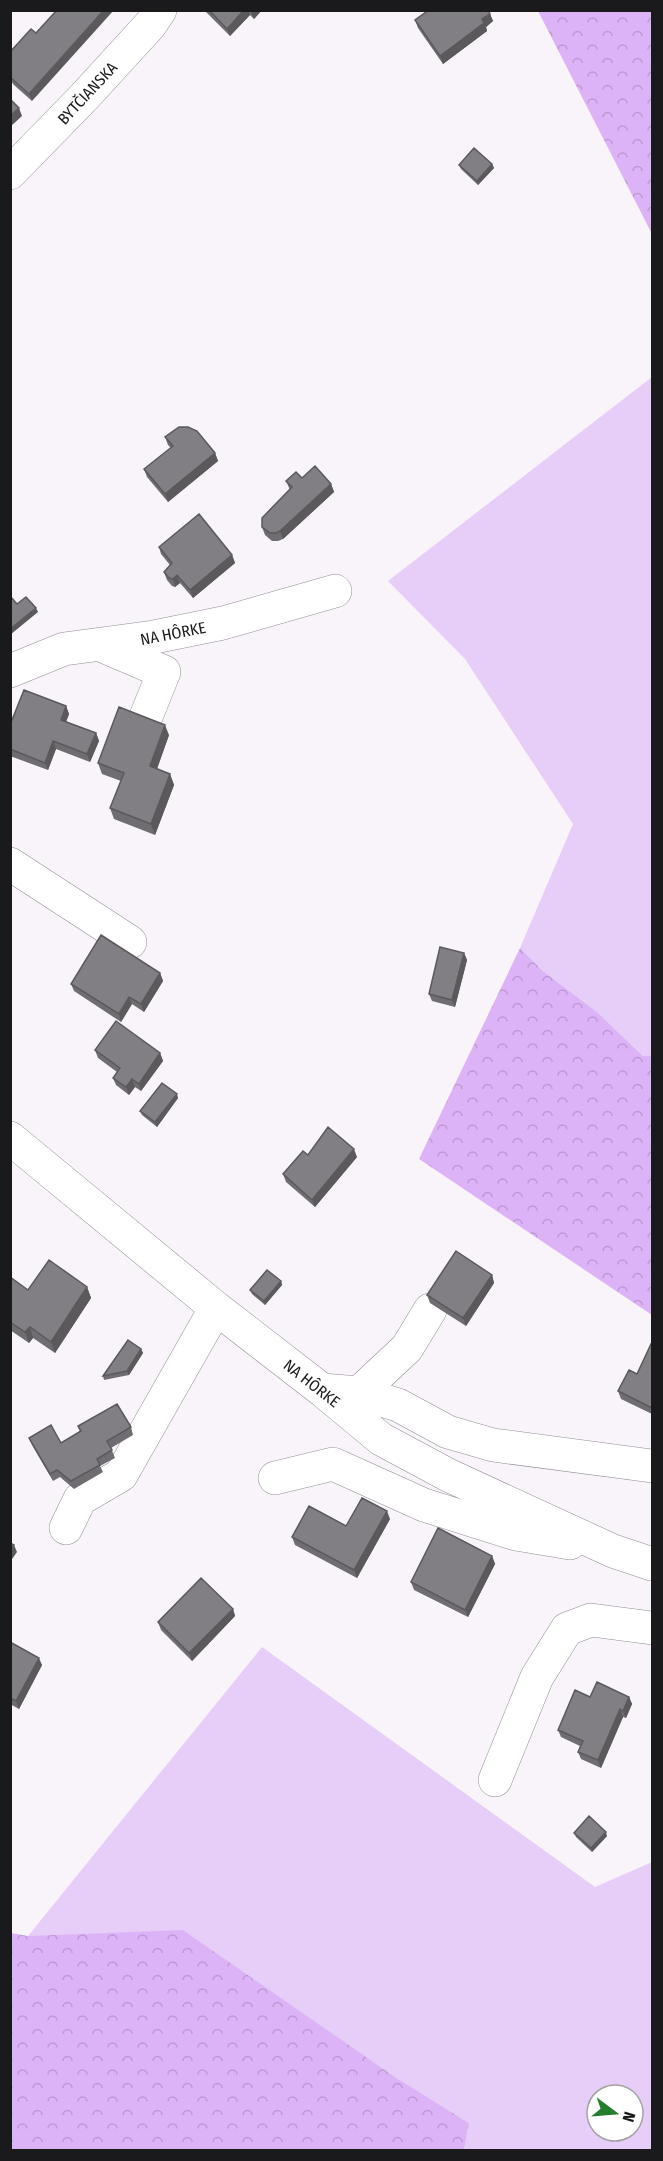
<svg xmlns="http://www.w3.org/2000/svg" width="663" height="2161" viewBox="0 0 663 2161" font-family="'Fira Sans Condensed',sans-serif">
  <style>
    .grass { fill: #e7cef8; fill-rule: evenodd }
    .forest { fill: url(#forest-crowns) }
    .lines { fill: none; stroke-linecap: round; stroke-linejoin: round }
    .minor-casing { stroke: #928e94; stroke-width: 34 }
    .major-casing { stroke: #928e94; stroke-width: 34 }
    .minor { stroke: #fff; stroke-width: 33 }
    .major { stroke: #fff; stroke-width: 33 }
    .wall { fill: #706d72 }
    .shaded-wall { fill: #5b595c }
    .building { fill: #827f84; stroke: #5b595c; stroke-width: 1.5 }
    .labels { text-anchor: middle; stroke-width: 4.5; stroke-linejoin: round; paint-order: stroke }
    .street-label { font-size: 16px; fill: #1a191b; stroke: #fff }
  </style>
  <defs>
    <pattern id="forest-crowns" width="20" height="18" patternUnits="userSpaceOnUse" patternTransform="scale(1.5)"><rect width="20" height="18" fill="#ddb3f8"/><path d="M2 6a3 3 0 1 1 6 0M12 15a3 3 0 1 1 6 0" fill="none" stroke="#bd99d4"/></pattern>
  </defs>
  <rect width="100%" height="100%" fill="#f8f4fa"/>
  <!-- grass -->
  <path class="grass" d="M652,377V1056H643L597,1012L543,971L520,948L573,824L465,659L388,581Z
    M262,1647L595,1887L652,1862V2150H464L469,2123L392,2075L28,1936ZM597,2095H633V2131H597Z"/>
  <!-- forest -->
  <path class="forest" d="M538,11H652V234Z
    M520,948L543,971L597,1012L643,1056H652V1315L419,1159Z
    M183,1930L392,2075L469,2123L464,2150H11V1933L28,1936Z"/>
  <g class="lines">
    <defs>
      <path id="minor" d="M101,645L164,672L145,719
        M10,671L64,649L154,637L223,623L335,591
        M10,864L130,942
        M10,1138L216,1308L322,1390L381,1439L448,1475L613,1551L652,1564
        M322,1390L359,1393L398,1405L448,1432L493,1445L652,1466
        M359,1393L407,1348L430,1310
        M275,1478L333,1464L424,1505L516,1534L570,1543
        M66,1528L80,1499L121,1475L216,1308
        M495,1780L537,1677L567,1629L591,1620L652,1628"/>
      <path id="major" d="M10,173L85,96L150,25L160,10"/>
    </defs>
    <!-- minor casing -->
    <use href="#minor" class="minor-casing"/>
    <!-- major casing -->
    <use href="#major" class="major-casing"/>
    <!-- minor -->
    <use href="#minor" class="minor"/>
    <!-- major -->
    <use href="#major" class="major"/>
  </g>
  <!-- wall -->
  <path class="wall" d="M204,10H262L254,19L250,15L230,36Z
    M490,14L493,21L486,27L487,31L443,64L418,28L415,20Z
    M31,29L32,101L14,85L10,80V52Z
    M492,164L494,168L478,185L461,169L459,165Z
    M165,437L215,453L218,461L168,502L147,477L144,469L171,448L168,445Z
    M302,478L331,484L334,492L283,539L278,541H272L265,535L262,527L290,490L286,481Z
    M159,547L232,555L235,563L193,598L180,583L175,587L172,586L167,580L164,572L170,565L161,554Z
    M66,706L69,714L66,722L96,733L99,741L90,762L56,749L48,770L10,756V725Z
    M169,735L157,769L170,774L174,785L155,835L114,819L110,808L121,781L102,774L98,763Z
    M464,953L467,960L455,1007L432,1001L429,994Z
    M160,973L163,981L144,1012L132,1004L121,1022L74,991L71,984Z
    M95,1050L160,1053L163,1061L141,1091L135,1087L129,1095L116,1085L113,1078L117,1072L98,1058Z
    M178,1098L157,1127L142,1115L140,1111Z
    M308,1155L357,1157L315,1207L286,1182L283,1174Z
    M492,1275L494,1283L466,1326L430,1303L427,1295Z
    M10,1277L28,1290L87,1287L91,1298L55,1353L33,1338L29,1343L10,1330Z
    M281,1281L282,1285L265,1305L252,1294L250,1290Z
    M652,1345V1414L621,1399L618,1391L637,1374Z
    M141,1349L143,1353L129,1375L104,1380L103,1376Z
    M78,1426L131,1427L133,1435L111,1448L115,1458L100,1466L103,1472L74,1489L60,1477L53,1481L32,1445L29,1438L61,1443L80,1432Z
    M390,1519L357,1578L295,1545L292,1537L346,1526Z
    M492,1556L495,1564L468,1617L414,1590L411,1582Z
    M233,1609L235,1616L192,1661L161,1630L158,1622Z
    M10,1642L42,1665L19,1709L10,1704Z
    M590,1697H629L632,1704L626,1718L623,1717L601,1768L581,1759L578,1752L580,1746L561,1737L558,1730Z
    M574,1833L607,1836L592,1852L576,1837Z"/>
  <!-- shaded-wall -->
  <path class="shaded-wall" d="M104,10H114L32,101L29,94Z
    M244,10H248L250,15L230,36L227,29Z
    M252,10H262L254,19L251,12Z
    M490,14L493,21L486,27L487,31L443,64L440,56L482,19Z
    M19,108L22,116L10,127V116Z
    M492,164L494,168L478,185L477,181Z
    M215,453L218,461L168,502L165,494Z
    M331,484L334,492L283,539L280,531Z
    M232,555L235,563L193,598L190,590Z
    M177,575L180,583L175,587L173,579Z
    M36,608L38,612L10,635V629Z
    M66,706L69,714L64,727L61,720Z
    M165,725L169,735L154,777L150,766Z
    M96,733L99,741L90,762L87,754Z
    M53,741L56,749L48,770L45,763Z
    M170,774L174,785L155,835L151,824Z
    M464,953L467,960L455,1007L452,1000Z
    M160,973L163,981L144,1012L141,1004Z
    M129,997L132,1004L121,1022L119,1014Z
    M160,1053L163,1061L141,1091L139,1084Z
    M132,1079L135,1087L129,1095L126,1087Z
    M177,1094L178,1098L157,1127L155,1122Z
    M354,1149L357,1157L315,1207L312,1200Z
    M492,1275L494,1283L466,1326L463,1318Z
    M281,1281L282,1285L265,1305L264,1301Z
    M87,1287L91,1298L55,1353L51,1342Z
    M30,1327L33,1338L29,1343L25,1332Z
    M141,1349L143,1353L129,1375L127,1371Z
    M387,1511L390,1519L357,1578L354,1570Z
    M14,1545L17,1552L10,1562V1550Z
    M492,1556L495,1564L468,1617L465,1610Z
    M233,1609L235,1616L192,1661L189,1653Z
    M39,1658L42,1665L19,1709L16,1701Z
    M629,1697L632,1704L626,1718L623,1711Z
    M620,1709L623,1717L601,1768L598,1760Z
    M606,1832L607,1836L592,1852L591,1848Z"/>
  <!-- building -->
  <path class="building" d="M57,10H104L29,94L10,77V52L31,29L36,33Z
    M209,10H244L227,29Z
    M429,10H488L490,14L482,19L484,23L440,56L415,20Z
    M10,99L19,108L10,116Z
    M474,148L492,164L477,181L459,165Z
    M179,427H188L197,431L215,453L165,494L144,469L173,446L165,437Z
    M315,466L331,484L280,531L276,533H270L262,527V518L292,487L286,481L296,472L302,478Z
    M199,514L232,555L190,590L177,575L173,579L169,578L164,572L172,563L159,547Z
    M10,596L17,604L26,597L36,608L10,629Z
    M24,690L66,706L61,720L96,733L87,754L53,741L45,763L10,749V725Z
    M119,707L165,725L150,766L170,774L151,824L110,808L124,773L98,763Z
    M101,935L160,973L141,1004L129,997L119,1014L71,984Z
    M440,947L464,953L452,1000L429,994Z
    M116,1021L160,1053L139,1084L132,1079L126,1087L113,1078L120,1068L95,1050Z
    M162,1083L177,1094L155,1122L140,1111Z
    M328,1127L354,1149L312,1200L283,1174L303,1151L308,1155Z
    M456,1251L492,1275L463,1318L427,1295Z
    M49,1260L87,1287L51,1342L30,1327L25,1332L10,1322V1277L28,1290Z
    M267,1270L281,1281L264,1301L250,1290Z
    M128,1340L141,1349L127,1371L103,1376Z
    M651,1344L652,1345V1408L618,1391L629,1370L637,1374Z
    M117,1404L131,1427L107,1441L112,1450L97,1459L100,1465L71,1481L57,1470L50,1474L29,1438L51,1425L61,1443L81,1431L78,1426Z
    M362,1498L387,1511L354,1570L292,1537L309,1506L346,1526Z
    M438,1528L492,1556L465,1610L411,1582Z
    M10,1543L14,1545L10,1550Z
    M201,1578L233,1609L189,1653L158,1622Z
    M10,1642L39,1658L16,1701L10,1698Z
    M597,1682L629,1697L623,1711L620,1709L598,1760L578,1752L583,1741L558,1730L575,1690L590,1697Z
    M589,1816L606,1832L591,1848L574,1833Z"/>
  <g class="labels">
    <!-- street labels -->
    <g class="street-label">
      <text transform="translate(87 93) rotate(-47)" y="6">BYTČIANSKA</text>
      <text transform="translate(173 633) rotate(-11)" y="6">NA HÔRKE</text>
      <text transform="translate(312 1383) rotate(38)" y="6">NA HÔRKE</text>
    </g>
  </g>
  <!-- border -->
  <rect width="663" height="2161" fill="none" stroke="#1a191b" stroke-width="24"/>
  <!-- north arrow -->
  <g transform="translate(615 2113) rotate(106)"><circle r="28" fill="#ffffff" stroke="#a3a3a4" stroke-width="1.5"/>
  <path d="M0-4.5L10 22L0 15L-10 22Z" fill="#247e2d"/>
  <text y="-9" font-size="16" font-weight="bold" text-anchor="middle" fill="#1a191b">N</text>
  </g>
</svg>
